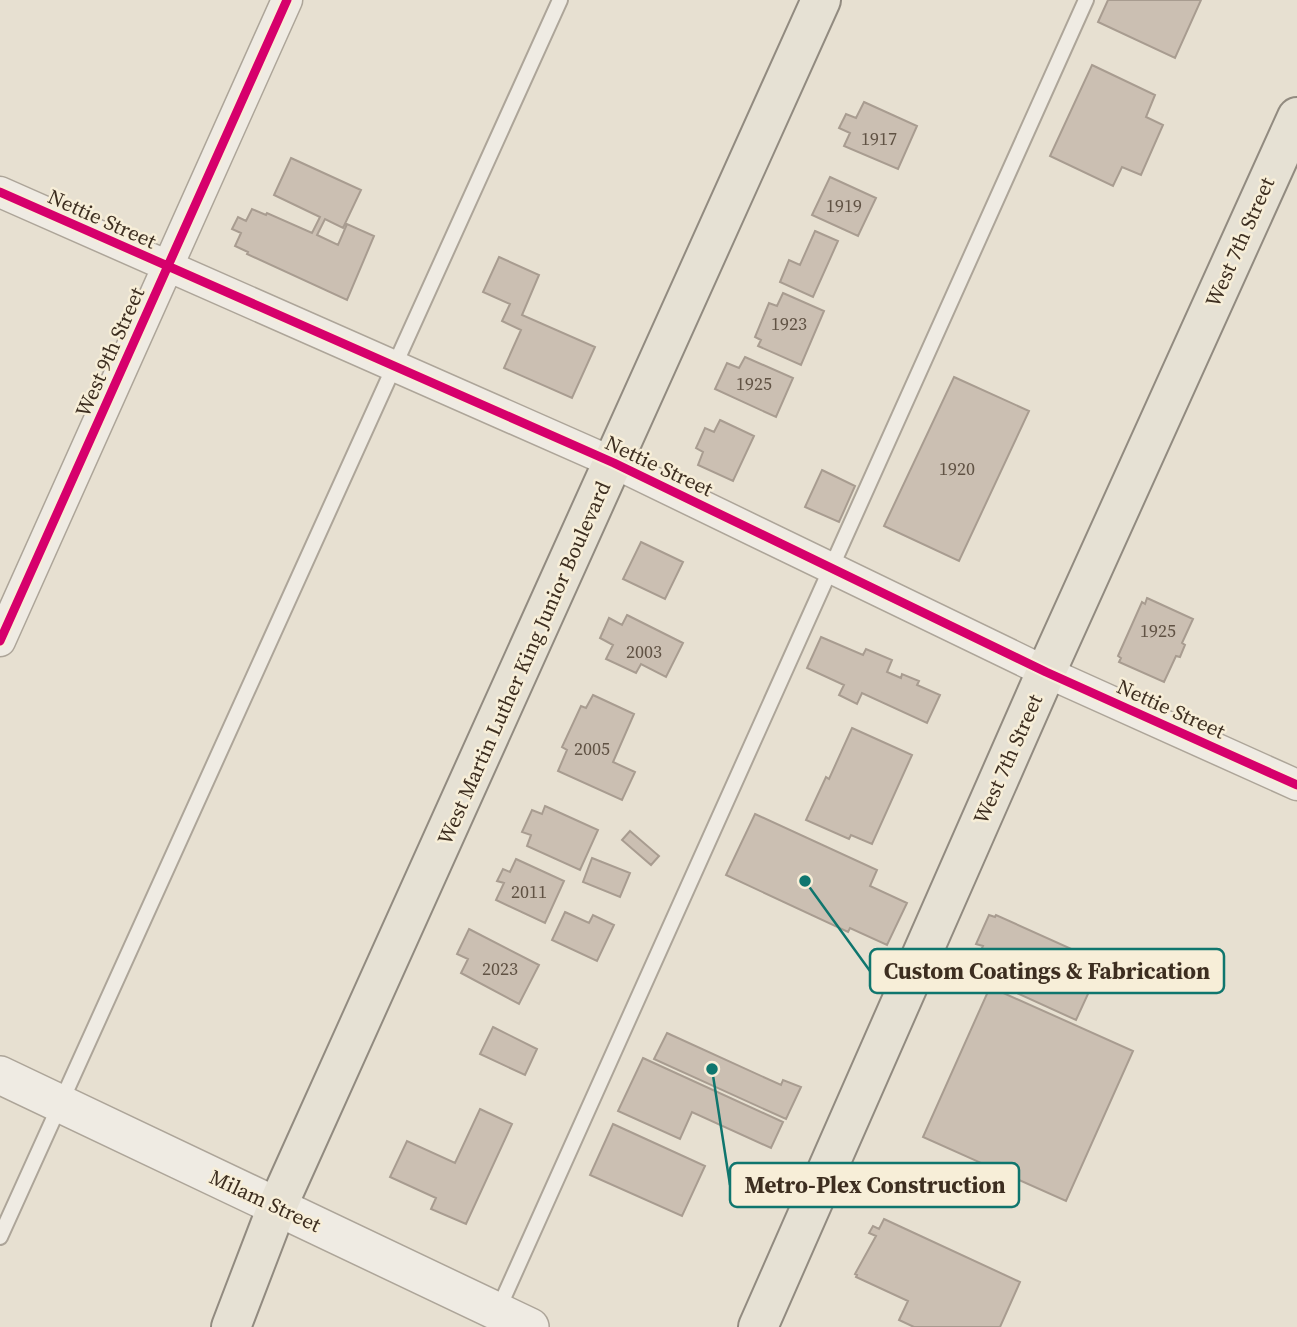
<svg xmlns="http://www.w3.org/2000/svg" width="1297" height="1327" viewBox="0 0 1297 1327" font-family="'Source Serif 4',serif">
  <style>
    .building { fill: #cbbfb2; stroke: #a89c90; stroke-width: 2 }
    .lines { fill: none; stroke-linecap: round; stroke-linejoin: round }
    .service-casing { stroke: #ada599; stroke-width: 18 }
    .minor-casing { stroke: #ada599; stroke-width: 33 }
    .tertiary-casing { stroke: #ada599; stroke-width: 40 }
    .primary-casing { stroke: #928b80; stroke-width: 42 }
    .service { stroke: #efebe3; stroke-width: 14 }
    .minor { stroke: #efebe3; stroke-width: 30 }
    .tertiary { stroke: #efebe3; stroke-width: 37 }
    .primary { stroke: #e6e1d4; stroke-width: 38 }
    .cycleway-casing { stroke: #f7eed8; stroke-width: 13 }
    .cycleway { stroke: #d6006c; stroke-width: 9 }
    .labels { text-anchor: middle; stroke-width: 5; stroke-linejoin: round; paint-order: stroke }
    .number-label { font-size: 18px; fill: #605244 }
    .street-label { font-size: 21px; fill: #3d2e20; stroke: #f7eed8 }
    .leader { fill: none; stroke: #0f766e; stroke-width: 2.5 }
    .callout-dot { fill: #0f766e; stroke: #f7eed8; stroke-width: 2.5 }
    .callout { fill: #f7eed8; stroke: #0f766e; stroke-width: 2.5 }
    .callout-label { font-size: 23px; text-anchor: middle; font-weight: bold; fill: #3d2e20 }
  </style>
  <rect width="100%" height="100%" fill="#e7e0d1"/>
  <!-- building -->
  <path class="building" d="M1108,0H1201L1175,58L1098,22Z
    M1092,65L1155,95L1146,117L1163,125L1141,175L1122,167L1113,186L1050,156Z
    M864,102L917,126L898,169L844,146L850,133L839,128L846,114L856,118Z
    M291,158L361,190L343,228L325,219L317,235L338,245L347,224L374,236L347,300L247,254L248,252L235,246L241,233L232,229L238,217L246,221L252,209L266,215L267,213L312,233L320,217L274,195Z
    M830,177L876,198L858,236L812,215Z
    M815,231L838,241L813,297L780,282L789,260L800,265Z
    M499,257L539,275L522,315L595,347L572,398L504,368L521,330L502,321L510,304L483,292Z
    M783,293L824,311L801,365L758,346L761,340L755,337L769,303L777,306Z
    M745,357L793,378L776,417L715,389L727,363L739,368Z
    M954,377L1029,411L959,561L884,526Z
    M720,420L754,436L733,481L698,465L703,452L696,448L705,428L714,432Z
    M822,470L855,486L839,522L805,507Z
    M641,542L683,562L665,599L623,579Z
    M1147,598L1193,619L1182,643L1185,645L1180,657L1176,656L1164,682L1119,662L1121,658L1118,656L1142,602L1145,604Z
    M627,615L683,643L666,677L641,664L636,673L606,659L613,645L600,638L609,618L622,625Z
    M821,637L863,655L866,649L892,660L887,672L901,678L902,674L919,681L917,685L940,695L927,723L862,693L857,704L839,695L844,685L807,668Z
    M593,695L634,714L613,762L635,772L622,800L558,771L567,750L562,747L581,706L586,708Z
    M852,728L912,755L872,844L851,835L849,839L806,820L826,777L829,779Z
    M545,806L598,830L580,870L527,846L531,835L522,832L532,810L542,814Z
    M755,814L877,870L870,886L907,903L887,945L850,928L848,932L726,875Z
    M630,831L659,856L651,865L622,840Z
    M592,858L630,873L620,897L583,882Z
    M516,859L564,881L545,923L496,900L504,883L497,881L503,869L510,872Z
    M565,912L589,923L593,915L614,925L597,961L552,940Z
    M989,915L995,917L996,915L1089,957L1091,953L1104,959L1076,1020L971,972L983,946L976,944Z
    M469,929L539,965L519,1004L461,973L468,959L457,954Z
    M990,987L1133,1051L1066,1201L923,1137Z
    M493,1027L537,1049L525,1075L480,1054Z
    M667,1033L781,1085L783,1080L801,1087L786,1119L654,1059Z
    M643,1058L783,1122L771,1148L692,1112L680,1139L618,1111Z
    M480,1109L512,1124L466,1224L431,1209L436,1198L390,1177L407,1141L455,1163Z
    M613,1124L705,1166L682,1216L590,1175Z
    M884,1219L1020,1282L1000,1327H914L899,1320L908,1301L856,1277L857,1275L855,1274L876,1236L869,1233L873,1226L879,1229Z"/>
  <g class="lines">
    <defs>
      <path id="service" d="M0,1237L560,0
        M498,1310L1086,0"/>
      <path id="minor" d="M0,192L614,463L1046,672L1297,785
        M0,641L287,0"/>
      <path id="tertiary" d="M0,1075L530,1327"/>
      <path id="primary" d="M231,1327L277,1207L821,0
        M758,1327L1046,672L1297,117"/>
    </defs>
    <!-- service casing -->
    <use href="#service" class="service-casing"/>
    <!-- minor casing -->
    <use href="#minor" class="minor-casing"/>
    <!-- tertiary casing -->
    <use href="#tertiary" class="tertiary-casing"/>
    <!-- primary casing -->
    <use href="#primary" class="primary-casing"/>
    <!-- service -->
    <use href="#service" class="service"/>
    <!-- minor -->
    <use href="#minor" class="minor"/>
    <!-- tertiary -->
    <use href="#tertiary" class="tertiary"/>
    <!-- primary -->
    <use href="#primary" class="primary"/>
    <defs>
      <path id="cycleway" d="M0,192L614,463L1046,672L1297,785
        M0,641L287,0"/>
    </defs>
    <!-- cycleway casing -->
    <use href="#cycleway" class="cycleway-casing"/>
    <!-- cycleway -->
    <use href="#cycleway" class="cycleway"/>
  </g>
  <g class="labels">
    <!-- number labels -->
    <g class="number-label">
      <text x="879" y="145">1917</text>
      <text x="844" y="212">1919</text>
      <text x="789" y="330">1923</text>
      <text x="754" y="390">1925</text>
      <text x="957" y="475">1920</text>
      <text x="1158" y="637">1925</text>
      <text x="644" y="658">2003</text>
      <text x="592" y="755">2005</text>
      <text x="529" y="898">2011</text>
      <text x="500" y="975">2023</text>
    </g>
    <!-- street labels -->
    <g class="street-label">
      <text transform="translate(102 219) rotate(24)" y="7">Nettie Street</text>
      <text transform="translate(1240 242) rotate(-66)" y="7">West 7th Street</text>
      <text transform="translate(110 352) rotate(-66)" y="7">West 9th Street</text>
      <text transform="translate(659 466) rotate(25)" y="7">Nettie Street</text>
      <text transform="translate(524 663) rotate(-66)" y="7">West Martin Luther King Junior Boulevard</text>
      <text transform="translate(1171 709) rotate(24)" y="7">Nettie Street</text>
      <text transform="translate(1008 759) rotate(-66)" y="7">West 7th Street</text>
      <text transform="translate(265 1201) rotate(25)" y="7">Milam Street</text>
    </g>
  </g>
  <!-- callouts -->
  <path class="leader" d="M805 881L870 971M712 1069L730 1185"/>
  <g class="callout-dot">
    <circle cx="805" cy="881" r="7"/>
    <circle cx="712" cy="1069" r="7"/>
  </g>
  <g class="callout">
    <rect x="870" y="949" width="354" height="44" rx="7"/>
    <rect x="730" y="1163" width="289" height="44" rx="7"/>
  </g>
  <g class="callout-label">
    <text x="1047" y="979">Custom Coatings &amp; Fabrication</text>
    <text x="875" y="1193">Metro-Plex Construction</text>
  </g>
</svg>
